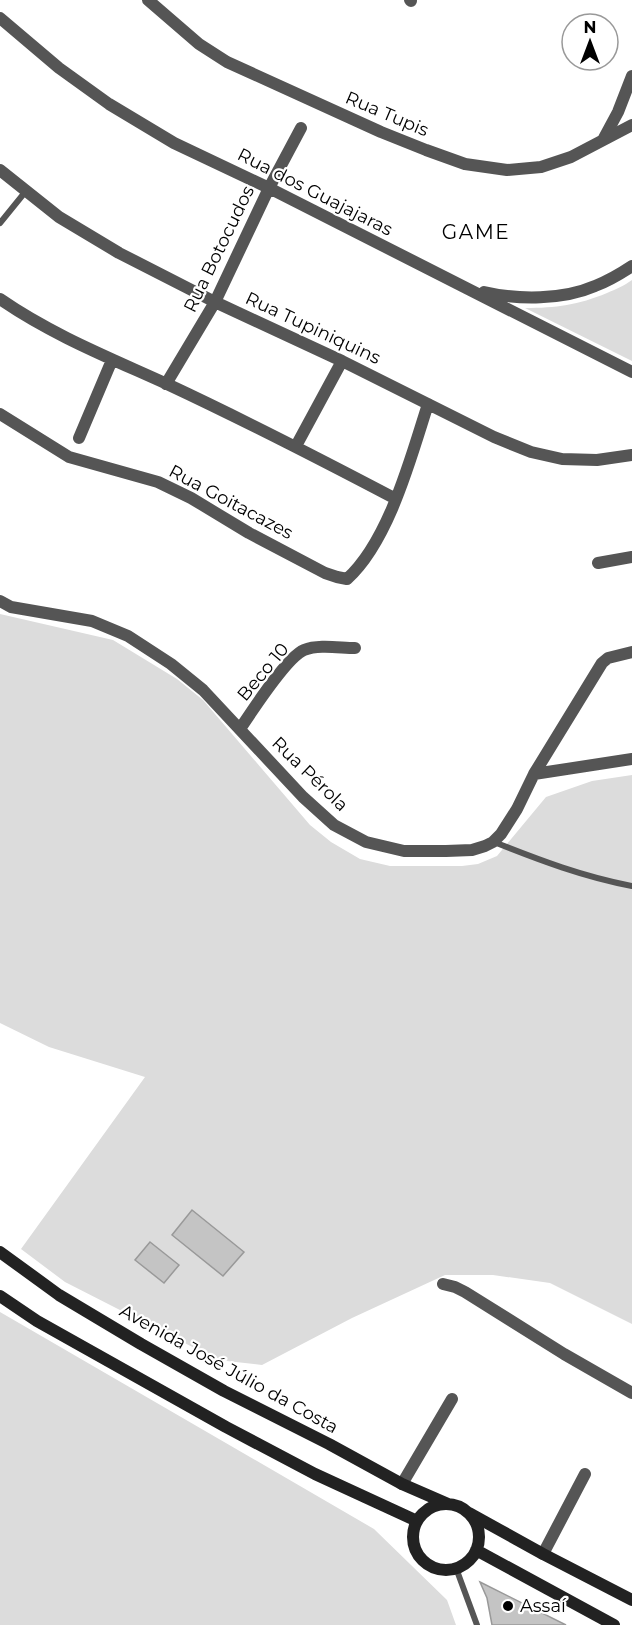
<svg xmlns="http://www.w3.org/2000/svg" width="632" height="1625" viewBox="0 0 632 1625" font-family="Montserrat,sans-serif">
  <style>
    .green { fill: #dcdcdc }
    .building { fill: #c4c4c4; stroke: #999; stroke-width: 1.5 }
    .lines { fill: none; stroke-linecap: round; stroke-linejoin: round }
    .service { stroke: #555; stroke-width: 6 }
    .minor { stroke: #555; stroke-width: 12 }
    .secondary { stroke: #222; stroke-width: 12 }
    .poi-dot { fill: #000; stroke: #fff; stroke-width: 2 }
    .labels { text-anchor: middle; stroke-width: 4.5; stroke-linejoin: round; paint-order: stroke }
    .street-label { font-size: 18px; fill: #000; stroke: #fff }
    .poi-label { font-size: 18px; fill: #000; stroke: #fff; text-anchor: start }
    .neighbourhood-label { font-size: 20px; letter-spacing: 1.5px; fill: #000; stroke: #fff }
  </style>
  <rect width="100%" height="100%" fill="#fff"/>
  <!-- green -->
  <path class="green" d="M632,280V361L525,308C556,308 578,305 607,293C616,289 624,286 632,280Z
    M0,614L113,640L177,679L203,700L310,825L331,842L360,859L390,866H462L478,864L497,856L546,797L592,781L632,775V1324L550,1283L493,1275H445L352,1318L262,1365L218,1360L65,1282L21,1249L145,1077L49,1047L0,1023Z
    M0,1312L374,1529L447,1600L456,1625H0Z"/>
  <!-- building -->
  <path class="building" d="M192,1210L244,1252L223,1276L172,1235Z
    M150,1242L179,1265L164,1283L135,1260Z
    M480,1582L566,1625H492L487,1598Z"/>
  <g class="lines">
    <!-- service -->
    <path class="service" d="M0,223L26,191
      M494,842C539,860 584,877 632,886
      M456,1568L477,1625"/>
    <!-- minor -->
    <path class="minor" d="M148,0L199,44L227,62L381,132L426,150L465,164L507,170L541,167L571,157L632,125
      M410,0L411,1
      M0,18L59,68L109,104L174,143L269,188L632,372
      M604,138L618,112L632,76
      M0,170L59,217L119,253L215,302L342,361L494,437L531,452L562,459L597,460L632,455
      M484,292C518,300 563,300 595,286C608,281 620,274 632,266
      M0,299C52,335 110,358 167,384C244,420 320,459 396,499
      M166,384L215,302L269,188L301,128
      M0,414L69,457L158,482L191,498L249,533L325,573L337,577L347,579C389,541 411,457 428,404
      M79,438L112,360
      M296,446L342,361
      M598,563L632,557
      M0,601L11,607L92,621L128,636L171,664L203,690L303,797L334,825L366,842L404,851H446L472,850L485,846L493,842L501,834L517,809L534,774L632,759
      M240,729C252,711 287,657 304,650C319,644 340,648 355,648
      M534,774L602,663L608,658L632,652
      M443,1284L455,1287L465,1292L564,1354L632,1393
      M402,1484L452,1399
      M543,1554L585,1474"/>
    <!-- secondary -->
    <path class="secondary" d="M0,1252L59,1295L141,1344L224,1391L329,1444L402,1484L448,1504
      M0,1296L37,1321L226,1427L315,1474L417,1521
      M413 1537a33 33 0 1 1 66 0a33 33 0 1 1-66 0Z
      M469,1513L543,1554L632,1600
      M476,1550L614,1625"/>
  </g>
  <!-- markers -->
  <circle class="poi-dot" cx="508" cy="1606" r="6"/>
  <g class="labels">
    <!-- street labels -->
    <g class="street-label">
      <text transform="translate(387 114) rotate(23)" y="6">Rua Tupis</text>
      <text transform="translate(315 192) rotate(27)" y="6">Rua dos Guajajaras</text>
      <text transform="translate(219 249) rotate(-64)" y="6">Rua Botocudos</text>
      <text transform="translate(313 328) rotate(25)" y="6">Rua Tupiniquins</text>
      <text transform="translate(231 502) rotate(28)" y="6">Rua Goitacazes</text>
      <text transform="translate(263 672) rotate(-50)" y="6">Beco 10</text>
      <text transform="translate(310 774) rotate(44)" y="6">Rua Pérola</text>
      <text transform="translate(229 1369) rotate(29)" y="6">Avenida José Júlio da Costa</text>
    </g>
    <!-- poi labels -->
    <g class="poi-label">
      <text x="520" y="1612">Assaí</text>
    </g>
    <!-- neighbourhood labels -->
    <g class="neighbourhood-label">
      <text x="476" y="239">GAME</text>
    </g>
  </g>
  <!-- north arrow -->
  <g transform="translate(590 42)"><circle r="28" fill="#ffffff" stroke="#999999" stroke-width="1.5"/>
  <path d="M0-4.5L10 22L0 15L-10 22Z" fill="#000000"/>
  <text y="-9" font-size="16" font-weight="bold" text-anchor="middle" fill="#000000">N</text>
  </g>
</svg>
